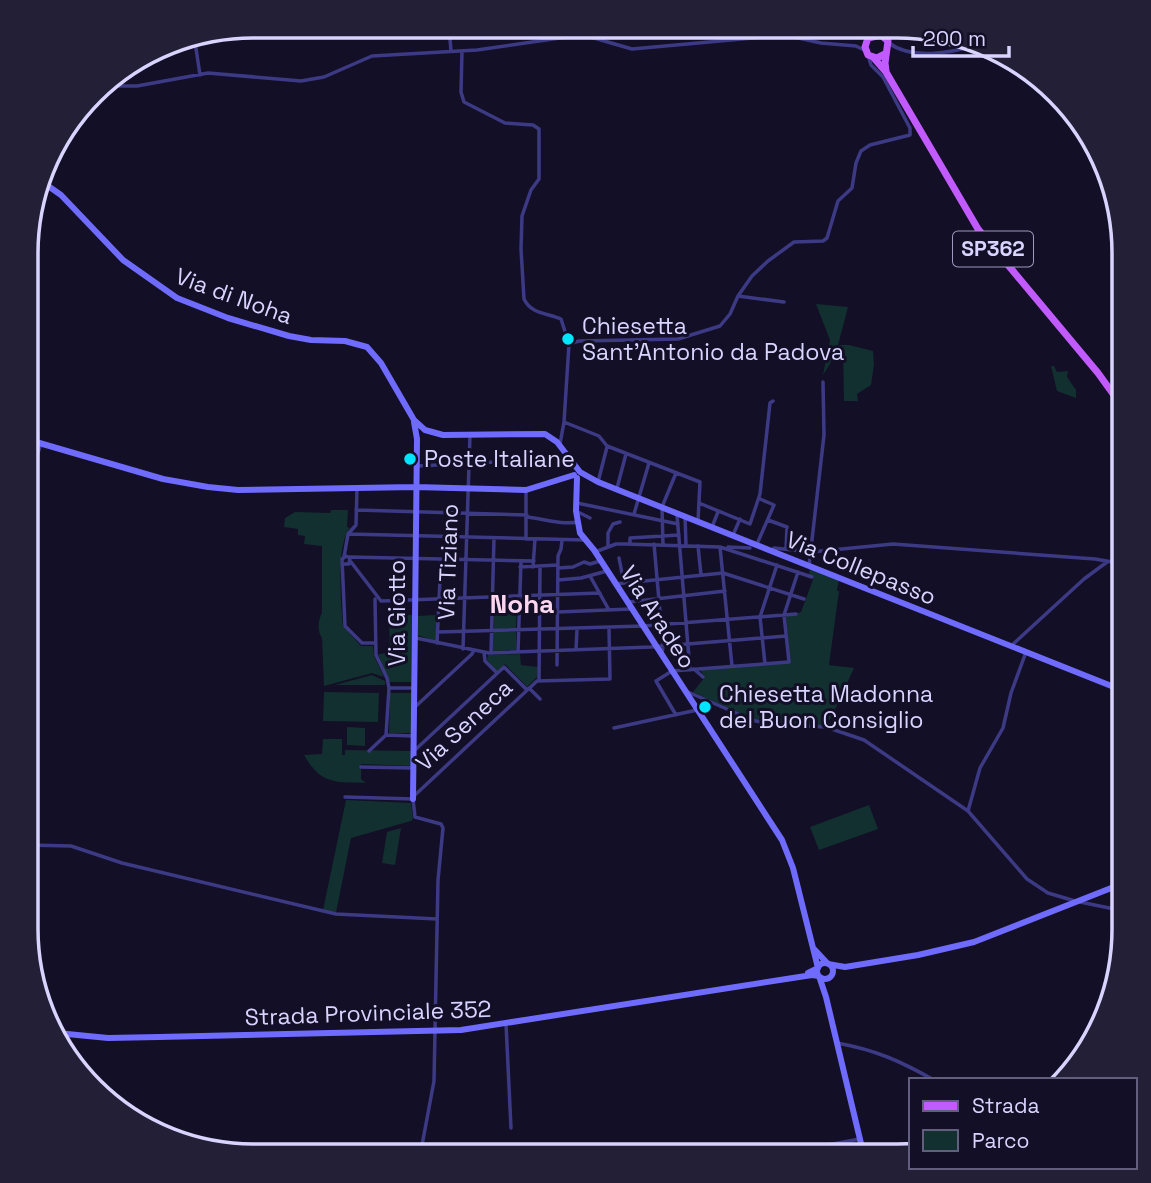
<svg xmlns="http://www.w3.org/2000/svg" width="1151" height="1183" viewBox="0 0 1151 1183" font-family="'Space Grotesk',sans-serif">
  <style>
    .green { fill: #12302f }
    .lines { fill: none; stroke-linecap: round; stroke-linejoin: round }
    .street { stroke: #3d3a85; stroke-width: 3.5 }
    .secondary { stroke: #6f6bff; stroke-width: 6 }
    .primary { stroke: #c25bff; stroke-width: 7 }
    .poi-dot { fill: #00e5ff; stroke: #130f26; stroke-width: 2.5 }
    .labels { text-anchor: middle; stroke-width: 6; stroke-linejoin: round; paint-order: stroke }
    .shield { fill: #130f26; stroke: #9e99be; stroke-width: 2 }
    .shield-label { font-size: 21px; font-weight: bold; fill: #d9d4ff }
    .street-label { font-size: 23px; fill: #d9d4ff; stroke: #130f26 }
    .poi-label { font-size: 23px; fill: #d9d4ff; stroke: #130f26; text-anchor: start }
    .quarter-label { font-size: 26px; font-weight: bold; fill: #ffd6f0; stroke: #130f26 }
    .rim { fill: none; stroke: #d9d4ff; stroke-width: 3.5 }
  </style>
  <rect width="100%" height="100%" fill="#130f26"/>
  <!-- green -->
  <path class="green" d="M816,304L848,307L838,345H849L873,351L874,365L871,385L857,394L858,401H844L843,348L833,347L831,362L823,375L830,340Z
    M1051,366H1054L1057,372L1068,371L1067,377L1076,390V398L1057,391Z
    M331,510H348L347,527L350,528C336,544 341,604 343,626L361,646H373L374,656L384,677L372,673L324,686L322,638C317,631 318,620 322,613V546L304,544L305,536L298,535V529L284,527L285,518L295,512L330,513Z
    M810,568L839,579L837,591H839L829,665L854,668L831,718L824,726L768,722L753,719L693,692L705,677L700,670L790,663L786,616L801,612L814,577L809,574Z
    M517,599L516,629L494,630V600Z
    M412,615L411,682H389L378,654L390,653L389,616Z
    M436,615V641L417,635L416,616Z
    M493,632H516V650L493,651Z
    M520,654L521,665L538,667L537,677L527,687L505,664L497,671L487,660L488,655Z
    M372,675L385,681V685H335Z
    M324,692L379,693L378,722L323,721Z
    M390,693H411V733H389Z
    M347,727L365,728V746L347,745Z
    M323,739H342V755H345V750L412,751L411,766L361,764V779L366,783C336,782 321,785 304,755L322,754Z
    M346,800L411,803L413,819L411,821L351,838L336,913L323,910Z
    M869,805L878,829L819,850L810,827Z
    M401,828L395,865L382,863L387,832Z"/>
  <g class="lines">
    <!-- street -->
    <path class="street" d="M449,27L451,51
      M195,42L200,75
      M889,43C911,60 951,53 976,45
      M462,51L461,92L464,102L505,123L533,125L539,129V179L531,190L522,216L521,249L524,299C531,314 547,313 561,319L569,344
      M100,86H137L208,73L301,81L324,77L372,56L477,50L574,36H587L632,49L785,35L821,43L856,46L864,50
      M738,296L784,302
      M564,422L599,436L607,446L700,482L698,521
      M560,444L564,422L569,344L579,341L678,339L720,326L730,314L738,296L752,276L768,261L794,242L823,241L827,238L838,201L852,188L856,163L861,151L870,145L910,135V128L883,77L871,65L868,55
      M418,466L514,461
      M29,480L41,444
      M598,482L607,447
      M617,488L626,454
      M526,490V539
      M577,503L678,524
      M699,503L750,524L760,494L770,403L773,401
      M356,510L527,515
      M576,511L590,518
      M634,514L649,463
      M677,515L690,670
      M685,516L686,545
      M527,517C545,519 560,525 578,522
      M768,520L787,527L786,549
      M712,527L718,512
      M348,534L584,540
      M733,535L740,519
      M630,543V538L679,535
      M654,544L663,646L662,654
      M757,544L774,505L760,499
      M663,545L662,507L676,473
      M698,546L701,575
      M608,547V533L613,524L620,522
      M720,547L732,666
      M728,547L750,548
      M771,551L774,548L811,552L893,544L1095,559L1124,564
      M595,552L616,544H625L720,547L812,577
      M344,557L348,534L356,525L357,488
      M349,557L534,561
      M619,558L624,583
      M351,562L381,601L600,593
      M1116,563L1124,521
      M344,564H349L350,558L346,556L342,559L345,626L362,643H375
      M809,566L824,435L823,382
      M520,567L558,565
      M533,567L535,539
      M558,568L573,567L584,562L590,564L600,561
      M590,576L609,610
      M558,580L581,578L607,571
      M615,584L723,573L804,599
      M375,599L376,655L387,678L389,688L386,735L414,736
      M629,602L725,591
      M558,612L631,609
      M438,632L643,626L796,614
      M416,638L489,653L651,647L786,636
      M437,643L441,559
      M1011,646L1084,579L1107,562
      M463,649L470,435
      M576,650L577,629
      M484,652L485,661L497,673
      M518,652L521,561
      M491,653L494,538
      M765,664L760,617L777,565
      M557,665L558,556L561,549L562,540
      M694,669L703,677
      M539,681L540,567
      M389,688H414
      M529,688L540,699
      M688,692L752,720L768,724L826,727L864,740L968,811L1027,879L1048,893L1075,901
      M415,707L472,654L474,650
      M676,715L656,681L672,671L789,662L784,615L798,572
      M614,728L697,710
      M415,750L504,667L527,690
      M369,751L386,735
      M361,767L414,768
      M415,795L537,681L610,679L609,628
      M345,797L413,799L415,817L441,824L443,828L438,880L434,1081L420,1156
      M968,811L980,768L1003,728L1011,693L1026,652
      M27,845L71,846L122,863L336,914L437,919
      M1080,902L1124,911
      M506,1024L511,1128
      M837,1043C876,1050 900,1061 934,1080
      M773,1155L860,1139"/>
    <!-- secondary -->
    <path class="secondary" d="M41,181L61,195L123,260L177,298L228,318L289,336L311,340L345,341L367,347L381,363L414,420L425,430L443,435L545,434L557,442L580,472L598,482L1124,691
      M29,440L163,479L208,487L238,490L415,487L526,490L574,475
      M577,478L576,511L580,533L594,550L782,840L793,868L818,968L808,973
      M413,799L417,439L414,422
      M815,950L828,964L845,967L918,955L974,942L1124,883
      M817 971a8 8 0 1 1 16 0a8 8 0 1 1-16 0Z
      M57,1033L108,1038L159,1037L461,1030L812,975L819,976L826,997L864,1156"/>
    <!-- primary -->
    <path class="primary" d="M885,54L877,58L868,55L865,47L868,38L881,35L888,41L885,63L886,71
      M873,57L886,72L978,229L1098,373L1124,409"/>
  </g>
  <!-- markers -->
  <g class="poi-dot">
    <circle cx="568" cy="339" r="7"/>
    <circle cx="410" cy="459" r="7"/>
    <circle cx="705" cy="707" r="7"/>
  </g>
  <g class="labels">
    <!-- shield labels -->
    <rect class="shield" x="953" y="231.5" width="80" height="35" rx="5"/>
    <g class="shield-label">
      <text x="993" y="256">SP362</text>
    </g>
    <!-- street labels -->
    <g class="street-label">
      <text transform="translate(234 296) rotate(20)" y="8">Via di Noha</text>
      <text transform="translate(448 562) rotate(-88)" y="8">Via Tiziano</text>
      <text transform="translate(861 568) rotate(22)" y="8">Via Collepasso</text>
      <text transform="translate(397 613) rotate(-90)" y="8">Via Giotto</text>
      <text transform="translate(658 617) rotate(57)" y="8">Via Aradeo</text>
      <text transform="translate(464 725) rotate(-43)" y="8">Via Seneca</text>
      <text transform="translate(368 1013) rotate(-2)" y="8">Strada Provinciale 352</text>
    </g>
    <!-- poi labels -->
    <g class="poi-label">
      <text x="582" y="334">Chiesetta<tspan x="582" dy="26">Sant'Antonio da Padova</tspan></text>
      <text x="424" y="467">Poste Italiane</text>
      <text x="719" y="702">Chiesetta Madonna<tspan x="719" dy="26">del Buon Consiglio</tspan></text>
    </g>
    <!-- quarter labels -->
    <g class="quarter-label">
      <text x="522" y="613">Noha</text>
    </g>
  </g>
  <!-- crop -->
  <path d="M0 0H1151V1183H0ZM253 38H897A215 215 0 0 1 1112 253V929A215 215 0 0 1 897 1144H253A215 215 0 0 1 38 929V253A215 215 0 0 1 253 38Z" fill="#231f37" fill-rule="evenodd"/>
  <path class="rim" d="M253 38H897A215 215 0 0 1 1112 253V929A215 215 0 0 1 897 1144H253A215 215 0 0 1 38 929V253A215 215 0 0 1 253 38Z"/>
  <!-- legend -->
  <rect x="909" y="1078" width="228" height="91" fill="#130f26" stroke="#625e7d" stroke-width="2"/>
  <rect x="923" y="1101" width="35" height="10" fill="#c25bff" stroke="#625e7d" stroke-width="2"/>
  <text x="972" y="1113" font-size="21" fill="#d9d4ff">Strada</text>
  <rect x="923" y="1130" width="35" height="21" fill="#12302f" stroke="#625e7d" stroke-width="2"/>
  <text x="972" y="1148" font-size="21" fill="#d9d4ff">Parco</text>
  <!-- scale -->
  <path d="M913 46v10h96v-10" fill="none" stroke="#d9d4ff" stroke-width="3.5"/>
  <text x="923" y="46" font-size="21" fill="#d9d4ff" stroke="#130f26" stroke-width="5" paint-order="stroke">200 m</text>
</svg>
